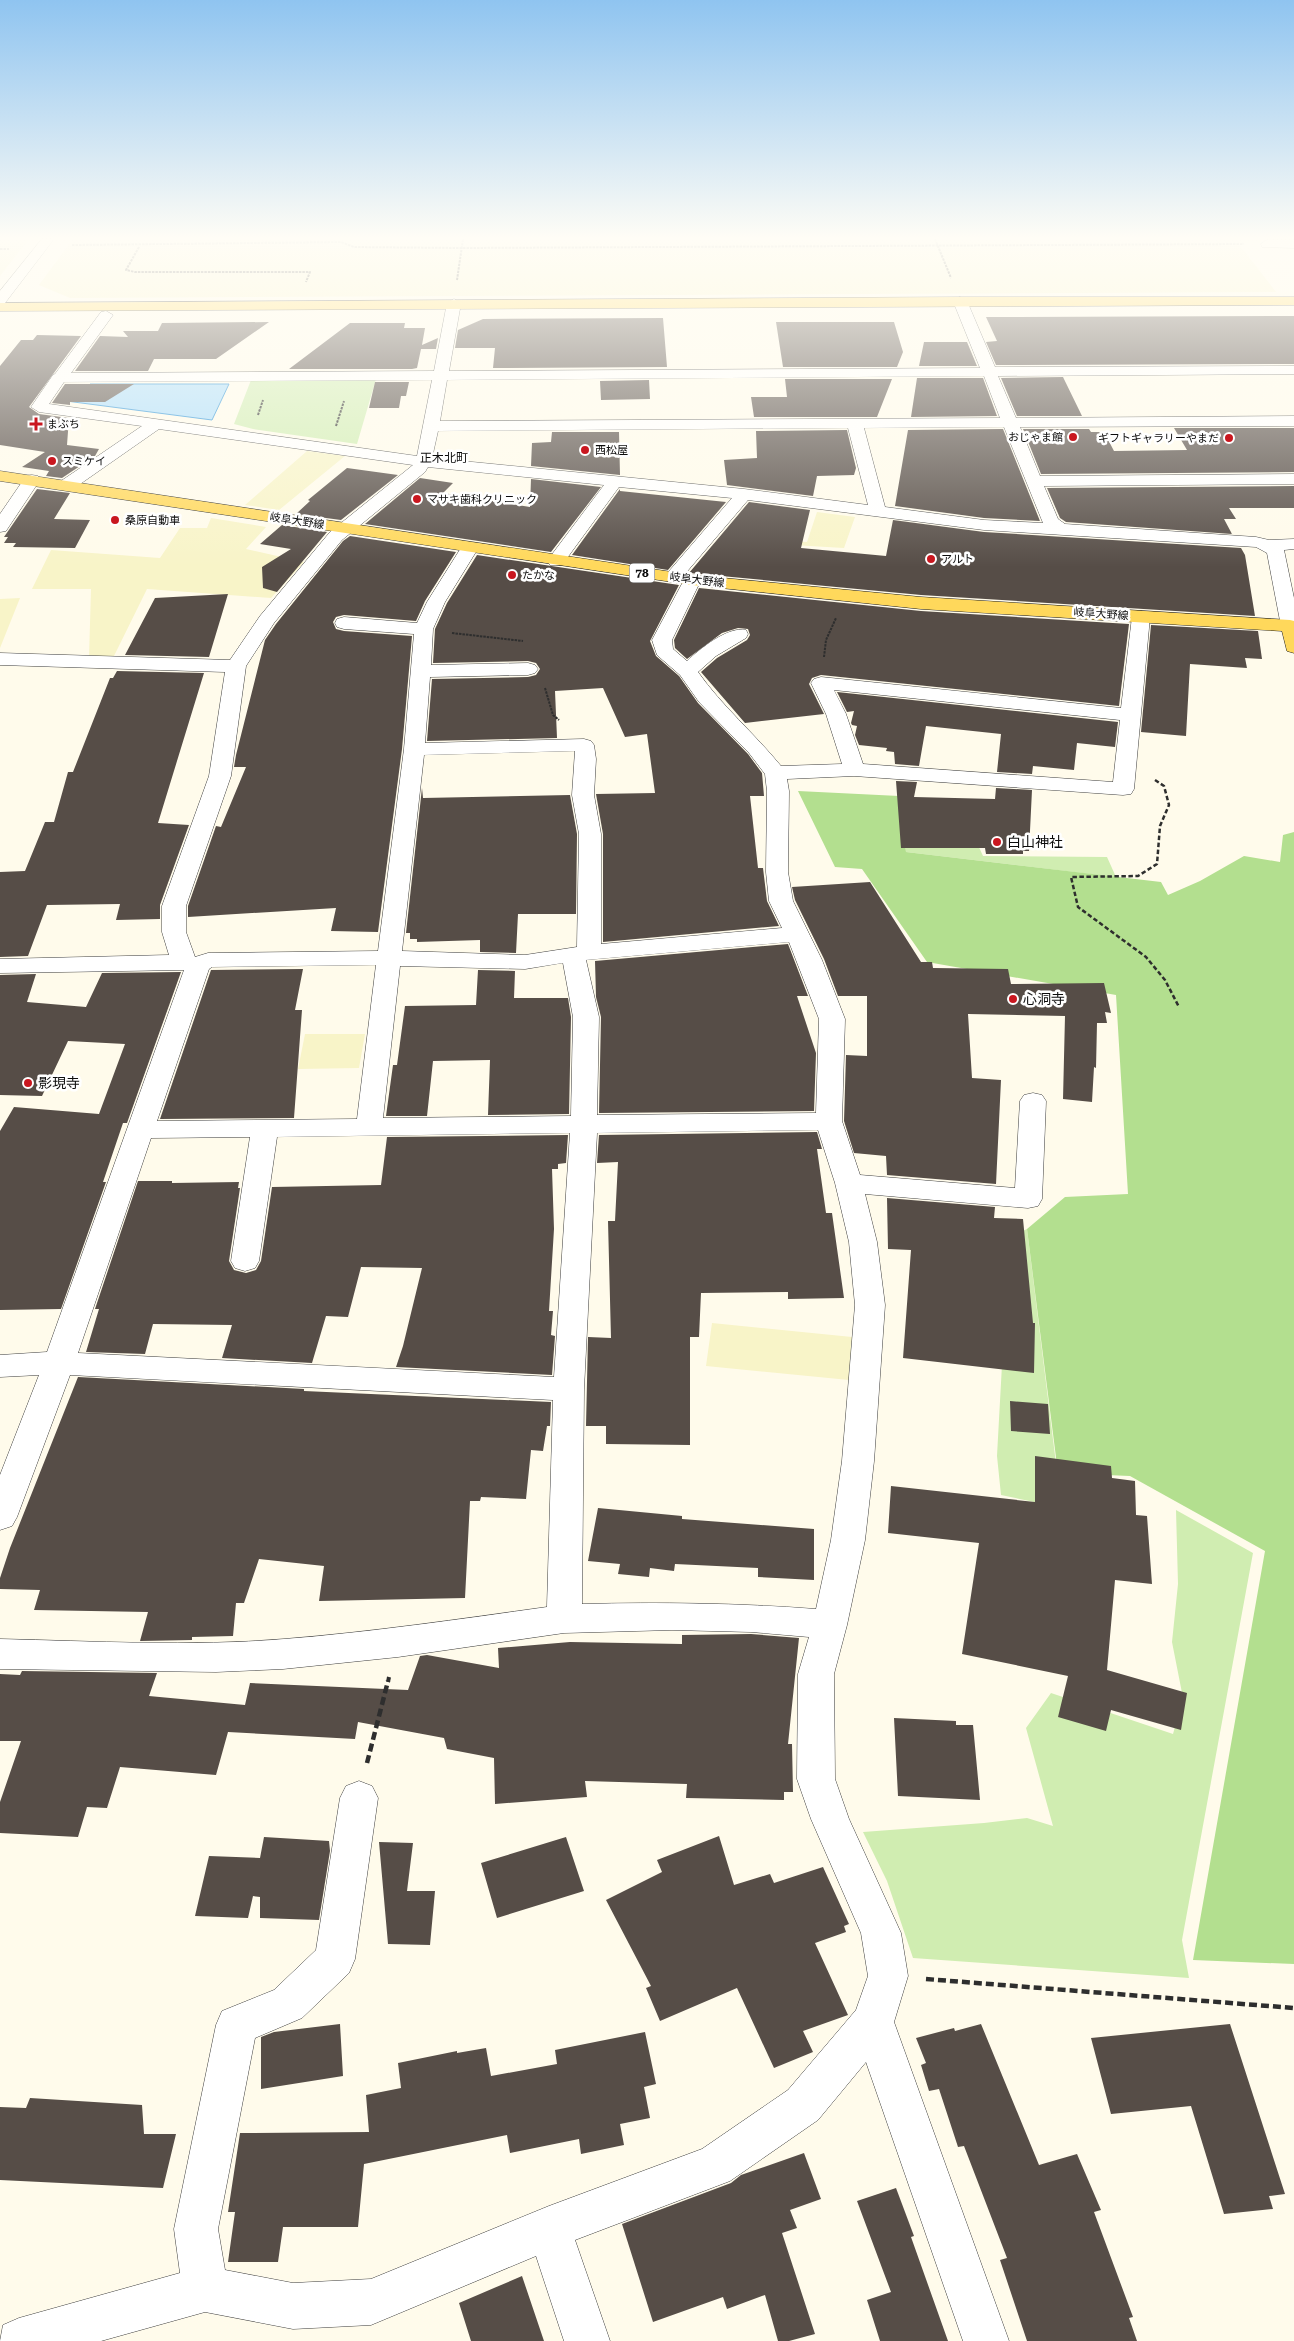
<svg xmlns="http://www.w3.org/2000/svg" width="1294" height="2341" viewBox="0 0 1294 2341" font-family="'Roboto Serif','Noto Sans JP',serif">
<rect width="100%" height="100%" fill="#fffbeb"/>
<path fill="#f8f4c8" d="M0,239H29L0,276Z
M73,239H1259L1262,242L1238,243L1276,292L70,298L39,285Z
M307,451L345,456L279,510L245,505Z
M817,512L855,517L844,548L776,544L778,540L807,542Z
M211,518L266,527L246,549L304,562L271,598L147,589L113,658H89L91,589H32L51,550L160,558L180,528H207Z
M20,598L0,648V599Z
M305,1034H365L359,1068L298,1069Z
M712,1323L852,1337L849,1380L706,1366Z"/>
<path fill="#d0edb1" d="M376,379L357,444L253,429L234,424L251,380Z
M902,817L967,821L983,856L1107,857L1116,877L906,852Z
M1027,1229L1061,1504L1049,1505L1001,1495L997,1456L1009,1237Z
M1176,1510L1253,1553L1182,1940L1189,1978L913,1958L887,1881L863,1832L984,1823L1027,1818L1053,1826L1026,1728L1051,1693L1173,1734L1183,1698L1172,1642L1178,1584Z"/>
<path fill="#b3df8f" d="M798,791L899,796L906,852L1161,882L1168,895L1200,881L1244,856L1280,862L1283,835L1294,832V1964L1193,1960L1265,1551L1130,1476L1058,1473L1027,1229L1065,1197L1128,1194L1116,995L927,962L862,869L835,867Z"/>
<path fill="#aaddfc" stroke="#2a93da" d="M90,384H229L212,420L66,401L87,389Z"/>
<path fill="#564d47" d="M1294,316V364L996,365L986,342L997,341L986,317Z
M663,318L667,367L493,368L495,348H455L458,330L483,319Z
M269,322L216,359H154L148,371H75L100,336L128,337L123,331H158L162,323Z
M776,322H894L903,352L897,367H783Z
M350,323H405L404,328H425L422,345L438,338L436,349H421L417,368L412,369H289Z
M37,335L81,336L29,407L39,414L69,418L67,445L99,449L95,456L62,478L46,476L49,471L22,467L45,452L0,445V366L21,340H33Z
M924,342H967L977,366H919Z
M1063,377L1082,416H1017L1001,378Z
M917,378H983L997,416L911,417Z
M785,379H892L877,417H754L751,397H787Z
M649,380L650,399L601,400L600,381Z
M375,382H409L406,396H401L399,408H369Z
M65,384H134L105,402H70V405L52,403Z
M1174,428H1294V472L1041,474L1023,429H1089L1091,432H1104L1114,451L1187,450Z
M1003,429L1040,521L984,518L895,506L908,430Z
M847,430L856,468L854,475L817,476L813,496L727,485L724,460L757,458L756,431Z
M552,432H619L620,475L531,466L532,443L551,442Z
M347,468L398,475L341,520L296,514L310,501L308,500Z
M420,478L453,483L443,493L530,507L531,479L601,487L551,552L365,524Z
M1294,486V508H1229L1236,519H1224L1232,534L1066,522L1060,518L1047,488Z
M37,489L70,493L54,519L90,520L75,548L13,547L16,543H4L8,537H4Z
M620,489V491L726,502L668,570L572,555Z
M749,502L810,510L801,548L886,556L893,520L984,532L1241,548L1245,555L1255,616L921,595L689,573Z
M282,525L327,532L277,592L263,588L262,567L291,549L260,544Z
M350,536L456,552L425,601L416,621L344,615L336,617L333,622L336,629L344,631L412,636L402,749L378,932L331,931L336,908L188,917V906L216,826L221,827L246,767H234L236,755L265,640L276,624L343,541Z
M477,555L679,585L650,641L656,656L679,676L698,703L748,754L762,773L764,796H750L758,868H763L767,901L779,926L603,942V834L596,794L655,793L647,734L625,737L603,688L555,691L557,738L427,741L432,679L528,677L536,675L540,669L536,663L528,661L433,663L435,629L447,603Z
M699,588L921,611L1129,624L1119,706L821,675L812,678L809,684L824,714L745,723L701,672L717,658L747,640L750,635L748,629L738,628L722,633L687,659L675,648L674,640Z
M228,594L209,657L125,655L155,598Z
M1151,625L1258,631L1262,659L1245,658L1247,668L1190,664L1186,736L1141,732Z
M117,671L204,673L158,823L189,825L160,905V919L116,920L120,904L47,905L28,956L0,957V872L25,871L45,822H54L68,772H73L110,678H113Z
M837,692L1118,722L1115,747L1077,743L1074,770L1033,766L1032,774L997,772L1001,734L926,726L919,766L895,764L894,752L886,751L887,748L859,745L855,735L857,726L852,725L851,723L854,711L847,712Z
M896,781L917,782L914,797L995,799L996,788L1032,790L1029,851H1023V854H986L985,848H901Z
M422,788L423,798L570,795L577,834L576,914H518L516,953L480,952V940L417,942V939H410V933H406Z
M870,882L921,962H932L933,968L1008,969L1011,984L1104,983L1111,1013L1105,1012L1107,1023H1097L1096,1068L1094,1067L1092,1102L1063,1099L1065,1016L968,1014L972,1078L1001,1080L996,1184L887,1175L886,1156L854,1153L844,1121L846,1055L867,1056V996H838L824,959L795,900L792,887Z
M788,944L808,996H797L816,1053L814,1111L599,1113L601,1017L596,997L595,961Z
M303,969L295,1010H302L294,1118L160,1119L211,970Z
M478,970L515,971L514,998H568L571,1017L569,1114L488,1115L490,1060L433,1061L427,1116H386L393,1065H397L405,1006L476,1005Z
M181,972L127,1123H123L103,1182H106L61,1309L0,1310V1131L14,1107L99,1114L125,1044L68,1041L42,1096L0,1095V975L36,974L27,1002L86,1007L102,973Z
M817,1132L822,1149H817L826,1213H832L844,1298L788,1299V1292L701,1293L699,1337H690V1445L606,1444V1426H586L588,1337L611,1338L608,1221H615L618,1162L597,1163L599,1135Z
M568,1135L566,1163L558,1164V1169H552L554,1229L549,1311H553L551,1335L555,1336L552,1375L396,1367L403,1346L422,1268L361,1267L348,1317L326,1316L312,1363L222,1358L232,1325L153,1324L145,1354L86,1352L99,1309H95L138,1181H172V1183L239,1182L238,1188H240L229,1261L234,1270L246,1273L256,1270L261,1261L272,1187L381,1185L387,1137Z
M887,1198L995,1207L994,1218L1023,1219L1033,1323H1035L1034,1373L903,1358L911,1250L888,1249Z
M78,1377L304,1389V1391L551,1402L550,1426H547L543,1451L531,1450L526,1499L481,1497L480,1501H470L465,1598L319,1601L324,1566L259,1559L244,1603H236L233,1636L192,1637V1640L140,1641L148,1612L34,1610L40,1590L0,1589V1578L10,1548Z
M1010,1401L1048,1404L1050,1434L1011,1431Z
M1035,1456L1111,1466L1112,1478L1135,1481L1136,1515L1147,1516L1152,1584L1115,1580L1107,1670L1187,1693L1181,1730L1111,1710L1106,1731L1058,1717L1068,1676L962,1654L979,1543L888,1533L891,1486L1035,1502Z
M598,1508L682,1516V1519L814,1529V1580L758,1577V1568L675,1564L674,1571L650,1568L649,1577L618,1574L620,1564L588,1561Z
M751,1634L799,1638L788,1744H792L793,1792H784V1800L686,1798L687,1784L585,1781L587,1797L495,1804L494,1758L447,1749L444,1738L358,1722L355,1739L228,1732L216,1775L120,1767L107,1808L87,1807L78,1837L0,1833V1802L21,1741H0V1674L20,1675L22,1671L157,1673L149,1696L245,1705L250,1683L408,1690L420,1656L427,1655L499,1668L498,1648L570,1642L682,1644V1635Z
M894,1718L956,1721V1725H973L980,1800L898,1796Z
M719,1836L734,1885L770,1874L774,1883L823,1867L849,1924L844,1926L846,1932L815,1943L848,2015L803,2031L813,2052L774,2068L737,1988L660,2021L646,1988L651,1986L606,1900L662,1872L657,1860Z
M264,1837L329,1841L330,1851L319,1920L260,1918V1897L253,1896L248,1918L195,1916L209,1856L260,1858Z
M566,1837L584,1891L497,1918L481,1863Z
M379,1842L413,1843L407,1891H435L430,1945L388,1944Z
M340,2024L343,2076L261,2089V2037L274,2032Z
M981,2024L1039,2165L1077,2154L1101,2210L1094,2212L1133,2317L1129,2318L1137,2341H1027L1000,2260L1007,2258L964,2146L958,2147L939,2089L929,2091L921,2065L926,2063L916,2038L954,2028L955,2031Z
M1230,2024L1285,2194L1269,2196L1273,2209L1224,2214L1191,2106L1111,2114L1091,2038Z
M645,2032L656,2084L644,2087L650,2118L620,2124L624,2145L581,2154L579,2139L510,2153L507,2135L364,2164L358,2227H283L278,2262H228L235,2212H228L240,2133L369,2132L366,2095L401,2088L398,2063L457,2051V2053L486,2048L491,2076L557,2064L555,2050Z
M30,2098L142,2105L144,2134H176L163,2188L0,2180V2107L26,2108Z
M804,2153L821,2199L790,2210L797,2228L782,2233L815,2334L789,2341H778L765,2295L727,2309L723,2297L653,2322L622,2224L731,2183L741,2175Z
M896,2188L914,2236L911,2237L948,2341H880L867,2300L891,2292L857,2201Z
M522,2276L544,2341H471L459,2303Z"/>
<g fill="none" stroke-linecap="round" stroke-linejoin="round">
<g stroke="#3f3f3f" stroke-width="1">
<path id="minor" d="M42,239H54L5,303L0,304V291Z
M1267,240H1294V248L1262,247L1261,244Z
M960,297L967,301L995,367L1294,366V374L998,376L1016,418L1294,416V426L1020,427L1040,476L1294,474V484L1044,486L1058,519L1065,524L1256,537L1269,540L1294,539V549L1284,550L1294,598V633L1283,630L1281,626L1267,553L1256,547L984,530L748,500L679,581H667L664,577L732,498L619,487L562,565H550L547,561L604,485L428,467L425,472L342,540L274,623L246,666L231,776L186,906V932L195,957L208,953L378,951L404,749L414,634L344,629L337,627L335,623L337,619L344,617L417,623L427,602L464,543H476L479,547L445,602L433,629L431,665L528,663L535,665L538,669L535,673L528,675L430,677L425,743L584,739L591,741L594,745L596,759L594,795L601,834V944L782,928L769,901L766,872L767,791L765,774L749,753L699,702L680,675L657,655L652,640L686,576H698L701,580L672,640L673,649L687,661C700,649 728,626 746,630L748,634L746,638L716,656L698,672C722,706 754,733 781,766L842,764L826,714L811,683L814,679L821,677L1121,708L1132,617L1134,613L1141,611L1148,613L1150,617L1134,789L1131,794L1123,795L854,776L787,779L789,791L788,872L793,901L822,960L845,1019L842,1121L860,1175L1015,1188L1020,1101L1024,1095L1033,1093L1042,1095L1046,1101L1042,1199L1038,1206L1028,1208L865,1194L877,1242L885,1305L874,1461L865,1540L847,1625L834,1674L835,1779L849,1819L901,1933L908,1976L894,2022L1009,2341H963L866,2062L818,2120L730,2181L575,2240L610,2341H564L536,2256L371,2325L293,2329L205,2312L101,2341H0L3,2325L19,2318L180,2273L174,2229L216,2025L222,2011L274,1990L316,1950L340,1798L346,1786L359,1781L372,1786L378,1798L355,1959L349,1973L302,2018L255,2038L218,2229L225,2270L293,2283L371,2279L549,2206L702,2149L788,2090L856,2010L868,1976L861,1933L811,1819L797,1779L798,1674L809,1637L751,1632L672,1630L564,1633L398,1657L283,1669L216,1672L0,1669V1639C94,1641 190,1647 284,1639C372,1632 460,1619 547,1607L553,1400L70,1375L17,1517L12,1526L0,1530V1475L39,1375L0,1377V1355L47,1352L184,970L0,973V959L169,955L162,932V906L209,776L225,672L0,665V653L230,660L260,616L330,532L413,465L159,429L73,489H61L59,485L61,481L142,426L39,412L31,407L53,375L55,374L101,312L106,311L113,315L71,373L434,371L447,303L454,299L461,303L449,371L980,368L953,301ZM984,376L1000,418L440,421L447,380ZM432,380L417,456L49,404L64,382ZM1004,427L1043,523L984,520L885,507L864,428ZM848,428L868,505L744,489L432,458L438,431ZM834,690L1120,720L1113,782L863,764L846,714ZM575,751L572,795L579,834L577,947L525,955L402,951L424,755ZM789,942L819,1019L816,1113L597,1115L599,1017L586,960ZM563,963L573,1017L571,1116L383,1118L400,966L525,969ZM376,965L357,1119L157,1121L209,969L212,967ZM818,1130L835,1183L849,1242L855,1305L842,1461L831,1540L816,1609C738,1603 660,1602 582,1604L584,1389L597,1133ZM570,1133L554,1377L78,1353L151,1138L250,1137L231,1261L235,1268L245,1271L255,1268L259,1261L277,1137Z
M32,475L38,476L40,480L6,531L0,532V514L26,476Z"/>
</g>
<g stroke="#1d1d1d" stroke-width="1">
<path id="major" d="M960,297H1294V305L0,311V303Z
M0,471L692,575L921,597L1290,620L1294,621V653L1287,651L1282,631L921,609L692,585L0,481Z"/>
</g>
<path stroke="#2e2e2e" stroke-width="2" stroke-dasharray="2.5 1" stroke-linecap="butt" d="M935,239L951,278
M72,245L341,242L354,247L462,248L1244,244
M139,247L126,270L135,272H310L306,282
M0,249H9
M457,280L463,239
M258,415L263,400
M336,426L344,401
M452,633L523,641
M824,657L826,640L836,618
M545,688L553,715L559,720"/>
<path stroke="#2e2e2e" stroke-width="2.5" stroke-dasharray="4.5 2.5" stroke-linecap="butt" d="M1155,780L1164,786L1169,805L1160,826L1157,864L1138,876L1071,877L1078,907L1146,957L1165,980L1179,1007"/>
<path stroke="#2e2e2e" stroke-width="4" stroke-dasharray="5.5 3" stroke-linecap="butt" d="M388,1682L389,1677"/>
<path stroke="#2e2e2e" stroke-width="4.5" stroke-dasharray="8 4" stroke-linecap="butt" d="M367,1763L388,1681
M926,1979L1294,2008"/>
<use href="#minor" fill="#fff" fill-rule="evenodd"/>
<use href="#major" fill="#ffd85b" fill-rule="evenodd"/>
</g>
<linearGradient id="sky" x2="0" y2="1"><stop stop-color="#8fc4f0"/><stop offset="0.42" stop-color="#fffdf6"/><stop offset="1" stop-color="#fffdf6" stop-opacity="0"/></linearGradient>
<rect width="1294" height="567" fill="url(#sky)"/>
<g fill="#c9171f" stroke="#fff" stroke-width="2">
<path d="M33.5 416.5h5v5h5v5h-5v5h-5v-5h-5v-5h5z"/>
<circle cx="1073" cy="437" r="5"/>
<circle cx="1229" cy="438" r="5"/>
<circle cx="585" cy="450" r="5"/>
<circle cx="52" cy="461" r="5"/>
<circle cx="417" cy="499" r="5"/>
<circle cx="115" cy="520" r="5"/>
<circle cx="931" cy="559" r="5"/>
<circle cx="512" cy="575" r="5"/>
<circle cx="997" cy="842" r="5"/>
<circle cx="1013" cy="999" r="5"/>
<circle cx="28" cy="1083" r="5"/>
</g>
<g text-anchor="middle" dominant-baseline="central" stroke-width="5" stroke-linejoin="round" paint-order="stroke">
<g font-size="11" fill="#0c0c0c" stroke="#fff" text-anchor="start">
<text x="47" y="424">まぶち</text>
<text x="1063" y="437" text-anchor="end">おじゃま館</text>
<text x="1219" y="438" text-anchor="end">ギフトギャラリーやまだ</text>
<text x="595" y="450">西松屋</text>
<text x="62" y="461">スミケイ</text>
<text x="427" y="499">マサキ歯科クリニック</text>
<text x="125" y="520">桑原自動車</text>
<text x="941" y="559">アルト</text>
<text x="522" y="575">たかな</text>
</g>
<g font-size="11" fill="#0c0c0c" stroke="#fff">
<text transform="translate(297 521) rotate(9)">岐阜大野線</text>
<text transform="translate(697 580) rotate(7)">岐阜大野線</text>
<text transform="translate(1101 614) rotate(4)">岐阜大野線</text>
</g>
<g font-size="12" fill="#0c0c0c" stroke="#fff">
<text x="444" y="458">正木北町</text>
</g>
<rect fill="#fff" stroke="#555" stroke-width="1" x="629.5" y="563.5" width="25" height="19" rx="4"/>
<g font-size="12" font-weight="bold" fill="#0c0c0c">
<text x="642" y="573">78</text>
</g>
<g font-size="14" fill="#0c0c0c" stroke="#fff" text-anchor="start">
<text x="1007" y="842">白山神社</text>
<text x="1023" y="999">心洞寺</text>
<text x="38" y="1083">影現寺</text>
</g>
</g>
</svg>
